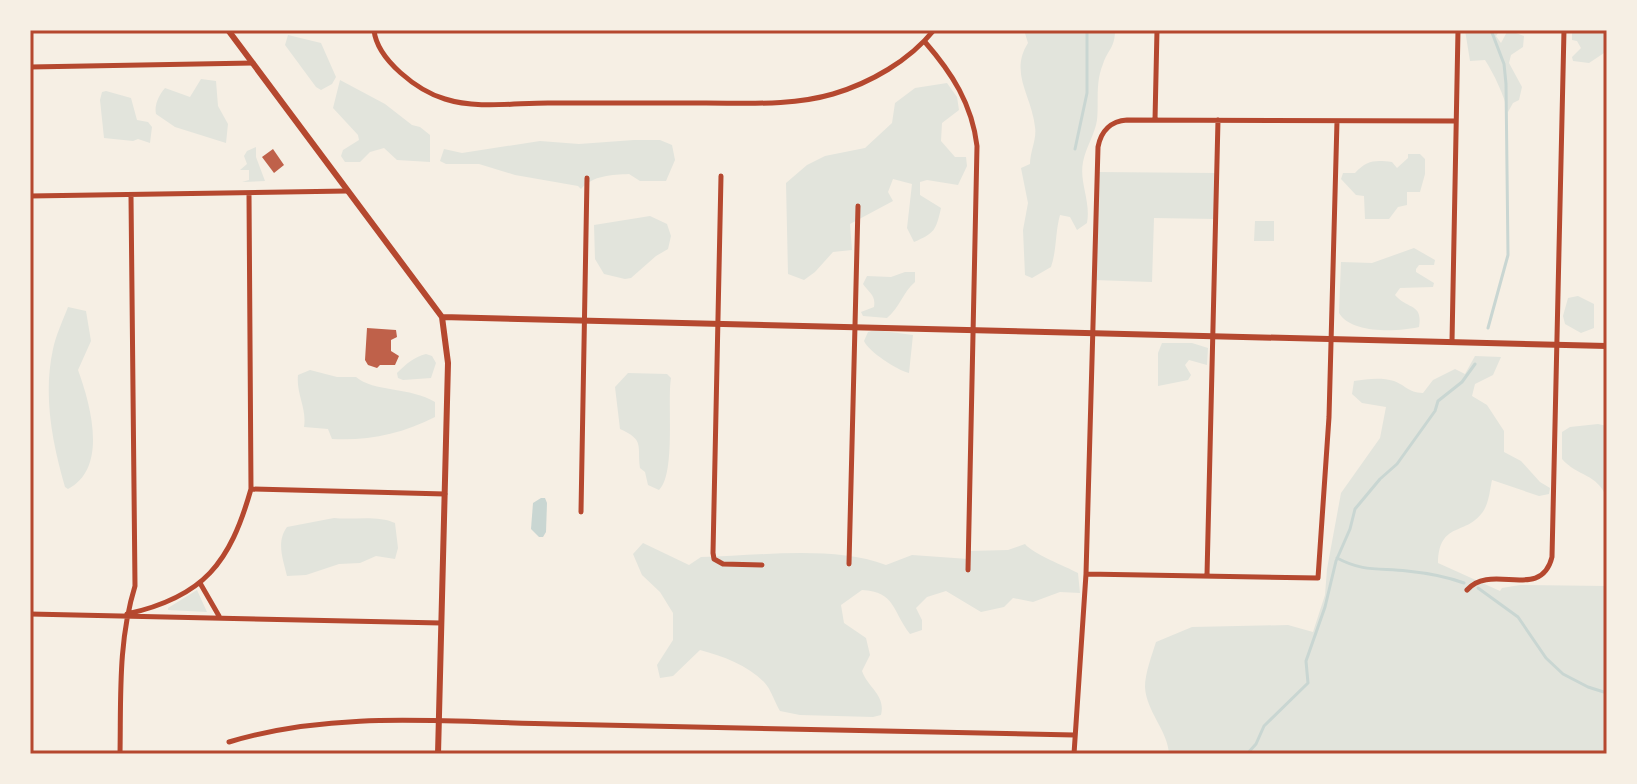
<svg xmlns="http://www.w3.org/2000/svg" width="1637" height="784" viewBox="0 0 1637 784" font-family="'Golos Text',sans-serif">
<rect width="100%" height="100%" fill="#f6efe4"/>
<path fill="#e2e4dc" d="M1024,30H1115C1115,48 1108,49 1103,64C1095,83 1099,102 1097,120C1095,134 1086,147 1083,162C1079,183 1091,201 1087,223L1077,230L1070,217L1060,215C1055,233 1057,249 1051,267L1032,278L1025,275L1023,230L1028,203L1021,168L1030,164C1030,151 1037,139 1035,127C1032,96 1009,73 1028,43Z
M1465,30H1500L1496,36L1501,43L1508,30L1524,36L1523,47L1511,55L1509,63L1522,87L1519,100L1513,103L1508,112C1504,95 1494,74 1485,60L1470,61Z
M1572,30H1607V51L1589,63L1573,61L1572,57L1581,48L1577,41L1572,40Z
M288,35L321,43L336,77L332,84L321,90L316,87L285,45Z
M201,79L216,81L218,106L228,124L226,143L175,127L156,114C154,105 159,95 165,88L190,97Z
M340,80L385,104L412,125L420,127L430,135V162L397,160L384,148L370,152L360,162H345L341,156L343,150L359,140L358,135L333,108Z
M947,83L957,97L959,110L942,123L941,141L955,157H966L967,166L958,185L927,180L920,182V195L941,208C936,230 935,233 914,242L907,228L912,184L893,179L888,192L893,201L850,224L852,250L833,252L815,272L804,280L788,274L786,183L807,165L825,156L865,148L892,123L895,103L915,88Z
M106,91L131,98L137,120L148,122L152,127L150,143L138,139L133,141L104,138L100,100L102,92Z
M634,140H660L672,145L675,160L666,181H640L629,174C612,175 593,175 581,189L578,186L515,175L479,164H446L440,161L444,149L462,153L540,141L579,144Z
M256,147V157L265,181L242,182L249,180V170H240L247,164L244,156L247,151Z
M1408,154H1420L1425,159V174L1420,192H1407V205L1398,207L1389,219H1365L1364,196L1356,195L1341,179L1343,173H1355C1367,160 1375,160 1392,162L1397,168L1408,158Z
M1097,172L1216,173V219L1154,218L1152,282L1094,280Z
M650,216L667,224L671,236L668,249L656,256L631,278L625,279L604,274L595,259L594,225Z
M1255,221H1274V241H1254Z
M1414,248L1435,260L1434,265H1419L1416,269V272L1434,283L1433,287L1400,288L1395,295C1408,310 1423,303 1419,327C1398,332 1351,334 1339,313L1341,262L1372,263Z
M905,272H915V282C903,292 900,307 887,318L863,316L861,312L874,307C876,295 869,293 863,284L867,276L891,277Z
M1578,296L1594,304V328L1581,333L1565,324L1563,316L1568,298Z
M68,307L86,311L91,341L78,370C90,403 109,468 68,489L65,487C52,442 43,395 53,349C56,335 63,320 68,307Z
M875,330L913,335L909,373C897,370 869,352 864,341L868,332Z
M1162,343H1192L1208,348L1207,365L1189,360L1185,365L1191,375L1188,380L1158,386V353Z
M426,354L432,356L436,363L431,378L403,380L398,378L397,373C406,364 414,357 426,354Z
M1475,356L1501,357L1493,375L1475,384L1472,396L1487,405L1504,431V452L1521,461L1540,482L1550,488L1549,494L1539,496L1492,480C1490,489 1489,502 1484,510C1467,537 1439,520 1438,563L1500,591L1502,588L1520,585L1607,586V754H1169C1168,731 1146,711 1145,687C1145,673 1152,655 1156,642L1192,627L1288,625L1313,632L1325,595L1327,569L1341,493L1380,438L1386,407L1362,403L1352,394L1354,381C1367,379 1381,377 1394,381C1407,386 1407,392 1423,393L1433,380L1455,369L1465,374Z
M310,370L337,377H356C373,392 411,387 435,402V417C402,434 368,441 332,439L328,429L304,427C307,408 296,394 298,375Z
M628,373L667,374L671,378C667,402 676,474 659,490L648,485L645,472L640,468C637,446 645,440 620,429L615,387Z
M1598,424L1607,426V498C1597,473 1578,477 1562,459V432L1570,427Z
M334,518C354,520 378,515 395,523L398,548L395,559L376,556L360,563L339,564L306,575L287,576C283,559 276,542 287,527Z
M643,543L689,565L701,557C759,556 832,545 886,565L912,555L968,559L969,551L1008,550L1025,544C1033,554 1065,566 1078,573L1080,593L1060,592L1033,602L1013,598L1004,607L981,612L946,591L927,597L916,608L922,620V630L910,634C892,611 896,592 862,590L841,605L844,623L866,638L870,655L862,671C868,688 886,695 881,715L873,717L800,715L780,711C775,703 771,689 764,682C747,665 723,656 700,650L673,676L660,678L657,665L673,640V613L660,592L642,575L633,554Z
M197,590L207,612L168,610V608Z"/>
<path fill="#c9d6d2" d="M541,498H545L547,503L546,532L543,537H539L531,529L533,503Z"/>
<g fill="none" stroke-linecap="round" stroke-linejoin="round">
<path stroke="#c9d6d2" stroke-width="3" d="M1075,149L1087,93V30
M1488,328L1508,255L1506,84L1504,64L1491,30
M1337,558C1363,572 1379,568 1407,571C1427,573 1445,576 1464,583
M1478,588L1518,617L1546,658L1563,674L1588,687L1607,693
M1247,754L1256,744L1264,726L1308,683L1306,661L1325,607L1336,561L1350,529L1355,509L1380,479L1397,464L1435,411L1438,401L1462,382L1475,364"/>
</g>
<path fill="#bf614a" d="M273,149L284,165L274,173L262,157Z
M367,328L396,330L397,337L391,340V351L399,356L395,365H380L377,368L368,365L365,360Z"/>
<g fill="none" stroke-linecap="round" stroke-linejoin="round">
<path stroke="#b5482f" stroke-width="5" d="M374,30C377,60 418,91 445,99C476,109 515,103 548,103C600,103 653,103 706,103C748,103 792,106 833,94C870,83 909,61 934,30
M925,42C952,73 972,104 977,146L968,570
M30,67L253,63
M1155,120L1157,30
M721,176L713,553L714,559L723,564L762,565
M30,196L347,191
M1452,342L1458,30
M251,489L445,494
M581,512L587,178
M849,564L858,206
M1086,574L1318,578L1329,417L1337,121
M1207,575L1218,120
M200,583L219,616
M1467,590C1491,562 1541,602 1552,557L1564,30
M30,614L441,623
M127,614C204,597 230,563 251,489L249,194
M229,742C333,710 446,722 554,724C727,728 900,732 1074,735
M120,754C121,697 118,641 135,586L131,196
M1074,754L1086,574L1098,147C1101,131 1111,121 1127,120L1456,121"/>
<path stroke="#b5482f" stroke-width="6" d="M228,30L442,317L448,363L438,754
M442,317L1607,346"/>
</g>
<rect width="1637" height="784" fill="none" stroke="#f6efe4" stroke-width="64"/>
<rect x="32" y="32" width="1573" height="720" fill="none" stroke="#b5482f" stroke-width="3"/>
</svg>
